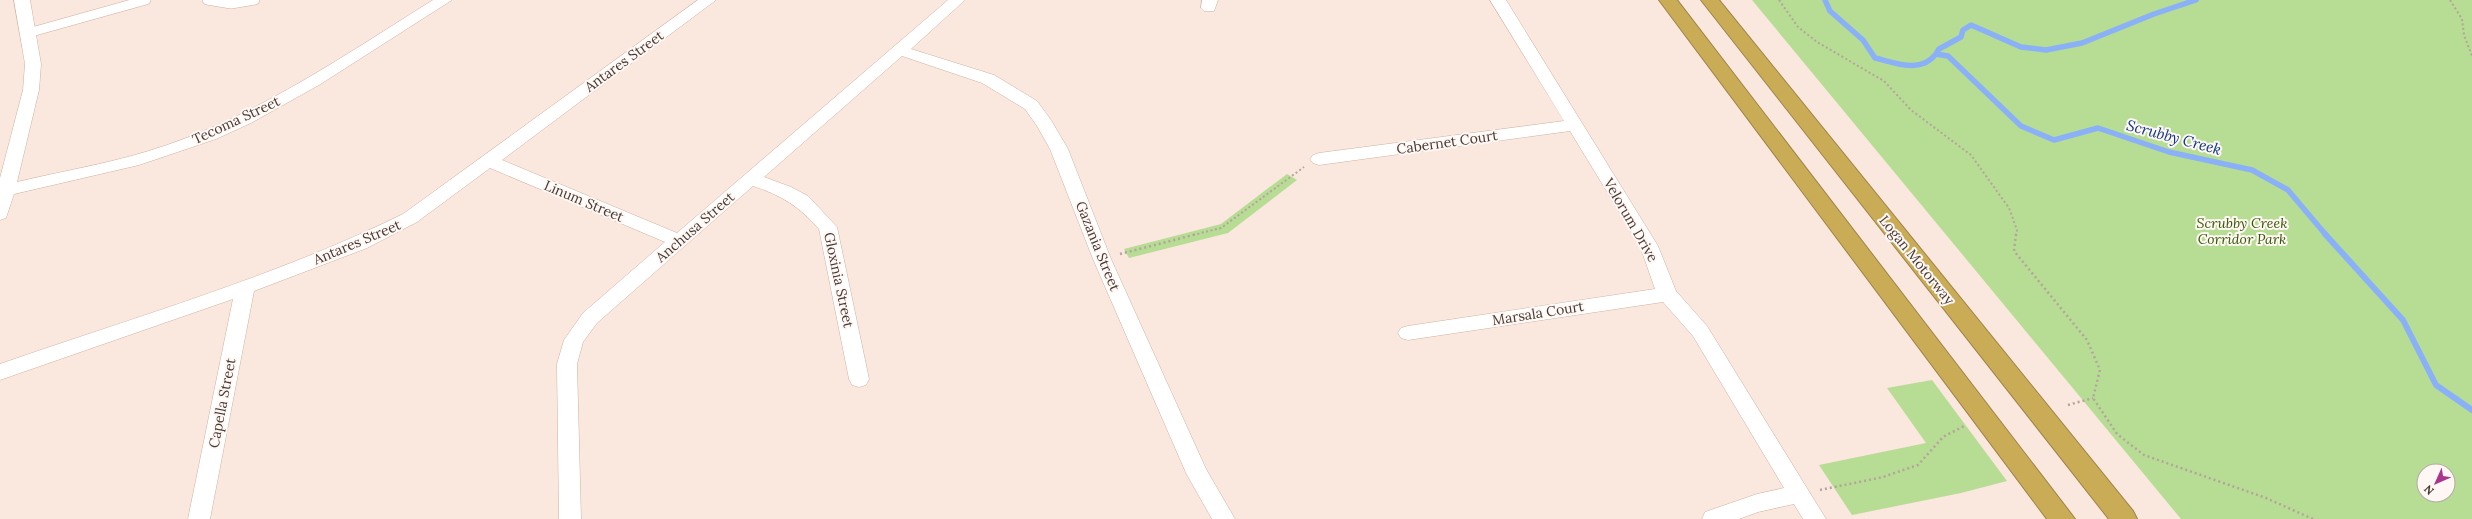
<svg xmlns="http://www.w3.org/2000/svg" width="2472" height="519" viewBox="0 0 2472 519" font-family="Lora,serif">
<rect width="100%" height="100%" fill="#fae7dd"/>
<path fill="#b7dd94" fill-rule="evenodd" d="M1752,0H2472V519H2181ZM2424,471H2448V495H2424Z
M1287,174L1297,180L1228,233L1129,258L1124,249L1221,224Z
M1932,380L2007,481L1961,493L1852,515L1819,465L1926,443L1887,388Z"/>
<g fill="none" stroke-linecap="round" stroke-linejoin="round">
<path stroke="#8ab1f8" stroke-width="5.5" d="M1825,0L1830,11L1863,40L1875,58C1897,63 1920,74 1936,54L1948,56L2021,126L2054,140L2098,128L2169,152L2252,170L2288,190L2326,235
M1936,54L1939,49L1961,37L1963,30L1971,25L2021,47L2046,50L2082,43L2154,14L2196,0"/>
<path stroke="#8ab1f8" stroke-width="6" d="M2325,234L2403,320L2436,385L2472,410"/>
<g stroke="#d0b1a1" stroke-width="10">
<path id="lane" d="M207,0L231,4L255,0
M28,33L146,0"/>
</g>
<g stroke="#d0b1a1" stroke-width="1">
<path id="street" d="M14,0H30L41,64L39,90L17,182C67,170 119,162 167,145C263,112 348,53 433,0H452L319,85L251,123L216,139L139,165L14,194L6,218L0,220V178L23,90L25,64Z
M698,0H716L502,160L677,233L948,0H965L911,49L994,75L1037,101L1051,120L1068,149L1111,259L1206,469L1235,519H1212L1186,473L1093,259L1050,149L1037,126L1025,109L982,83L902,56L764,177L791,187L808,196L837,227L869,379L866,385L859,387L852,385L849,379L819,229C800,207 781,195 753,186L597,323L583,342L577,364L581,519H559L557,364L564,340L583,313L665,242L490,168L417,222L367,248L254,291L210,519H188L233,299L0,380V364C135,317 275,277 403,214Z
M1202,0H1218L1214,11H1204L1201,8Z
M1490,0H1506L1658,246L1676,291L1707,326L1826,519H1803L1794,504L1758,512L1739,519H1702L1705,512L1757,494L1784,488L1693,336L1663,302L1408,340L1401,338L1398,333L1401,328L1408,326L1655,289L1640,246L1570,131L1319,165L1313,163L1310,159L1313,155L1319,153L1564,121Z"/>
</g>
<g stroke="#9c844a" stroke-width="2">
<path id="highway" d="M1659,0H1677L2075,519H2047Z
M1701,0H1719L2133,511L2137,519H2109Z"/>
</g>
<path stroke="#b4a49b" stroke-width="2" stroke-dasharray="2 2.5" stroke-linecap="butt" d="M1779,0L1798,27L1817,42L1884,81L1911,110L1971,155L2009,208L2017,230L2016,235
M2450,0L2462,19L2464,35L2472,56
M1193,235L1221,228L1304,167"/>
<path stroke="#b4a49b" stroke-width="2.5" stroke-dasharray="2 3" stroke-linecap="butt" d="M2016,234L2014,251L2087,340L2100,370L2093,398L2117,434L2144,455L2266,498L2313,519
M1120,254L1197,234
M2068,405L2093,398
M1820,490L1883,477L1918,465L1943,437L1964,426"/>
<use href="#lane" stroke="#fff" stroke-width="9"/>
<use href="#street" fill="#fff" fill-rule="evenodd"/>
<use href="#highway" fill="#cbac56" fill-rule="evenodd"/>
</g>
<g text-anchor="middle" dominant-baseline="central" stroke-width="4" stroke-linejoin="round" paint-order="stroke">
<g font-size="14" fill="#463a33" stroke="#fef7f4">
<text transform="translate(624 61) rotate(-36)">Antares Street</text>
<text transform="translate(236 120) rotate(-25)">Tecoma Street</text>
<text transform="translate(1447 142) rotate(-8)">Cabernet Court</text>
<text transform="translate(584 201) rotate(23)">Linum Street</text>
<text transform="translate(1631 220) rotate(60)">Velorum Drive</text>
<text transform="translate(695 227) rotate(-41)">Anchusa Street</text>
<text transform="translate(357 242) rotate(-23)">Antares Street</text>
<text transform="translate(1098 246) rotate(68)">Gazania Street</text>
<text transform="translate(1917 260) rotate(51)">Logan Motorway</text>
<text transform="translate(839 280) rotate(78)">Gloxinia Street</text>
<text transform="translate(1538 313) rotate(-9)">Marsala Court</text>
<text transform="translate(222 403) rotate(-79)">Capella Street</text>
</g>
<g font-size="14" font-style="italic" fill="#385904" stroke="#fef7f4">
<text x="2242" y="223">Scrubby Creek<tspan x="2242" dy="16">Corridor Park</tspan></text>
</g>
<g font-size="15" font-style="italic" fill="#0d3686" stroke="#fef7f4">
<text transform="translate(2174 137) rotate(15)">Scrubby Creek</text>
</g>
</g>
<g transform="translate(2436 483) rotate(225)"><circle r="19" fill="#fef7f4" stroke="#b4aba7"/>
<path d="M0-3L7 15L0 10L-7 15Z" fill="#ab358d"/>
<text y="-6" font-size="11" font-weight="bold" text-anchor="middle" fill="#463a33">N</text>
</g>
</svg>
